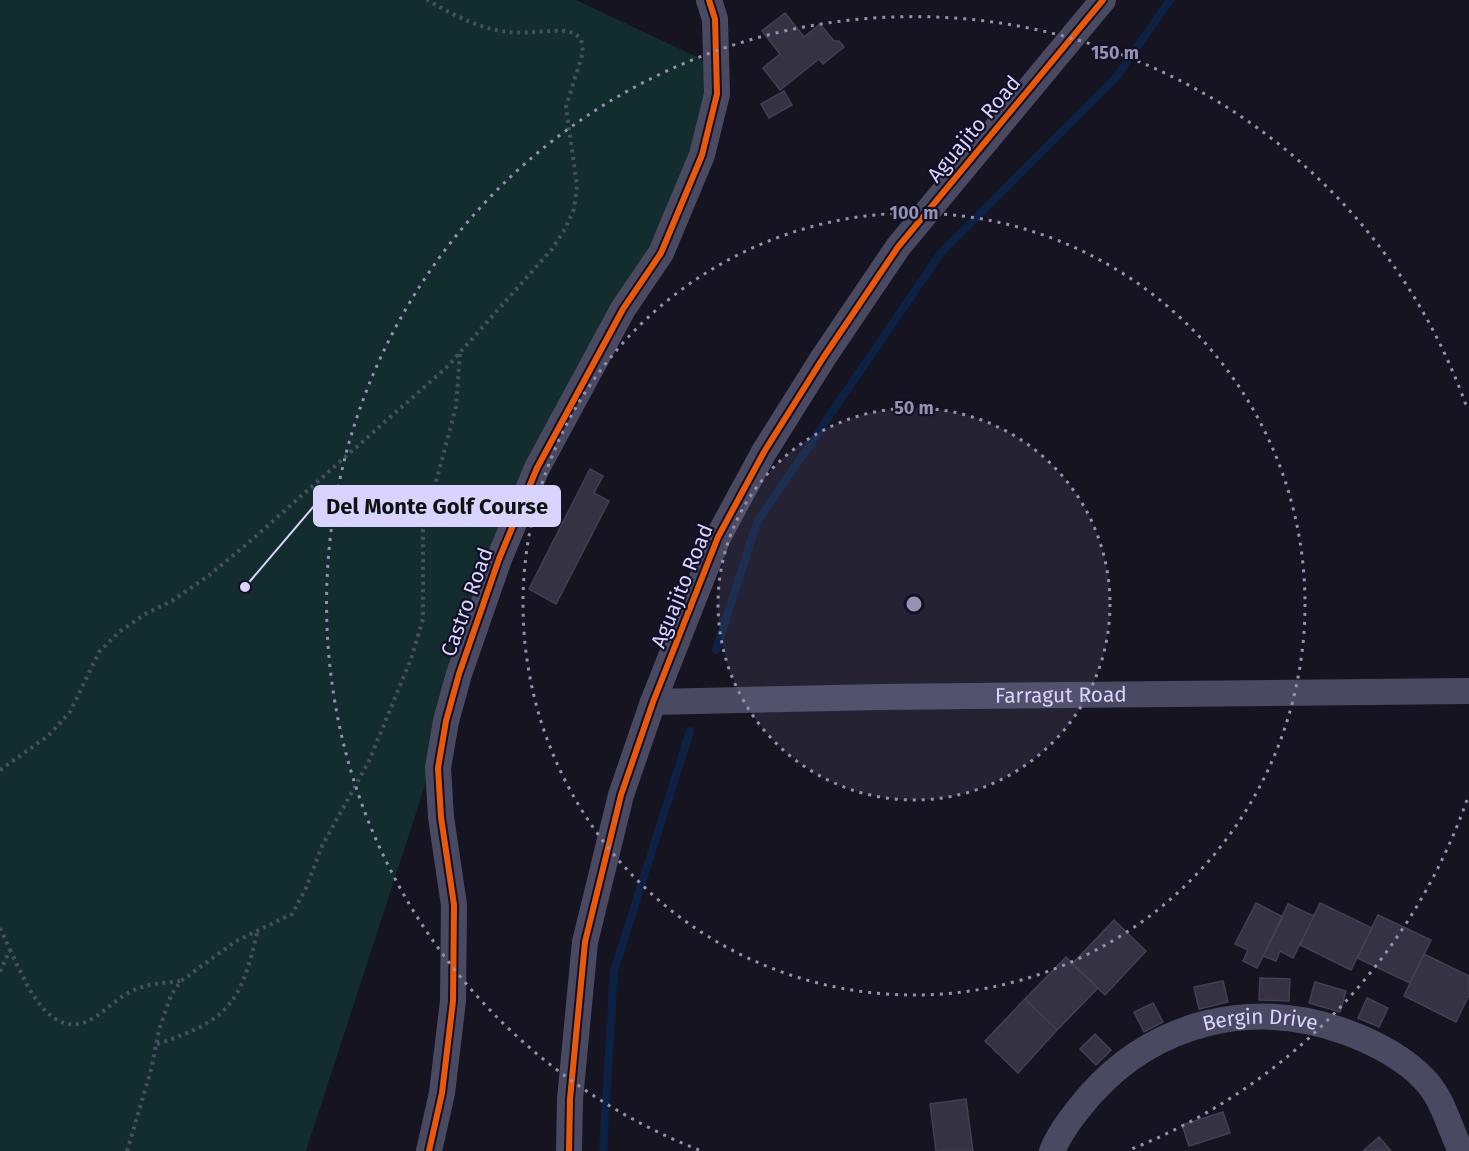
<svg xmlns="http://www.w3.org/2000/svg" width="1469" height="1151" viewBox="0 0 1469 1151" font-family="'Fira Sans',sans-serif">
<rect width="100%" height="100%" fill="#161421"/>
<path fill="#132c2d" d="M0,0H576L716,66L702,155L537,468L446,721L306,1151H0Z"/>
<g fill="none" stroke-linecap="round" stroke-linejoin="round">
<path stroke="#0d2144" stroke-width="8" d="M716,650L757,522L940,254L1117,76L1170,0
M603,1151L614,971L690,731"/>
</g>
<path fill="#343243" stroke="#433f54" stroke-width="1.5" d="M785,13L804,37L820,24L834,41H839L844,47L823,64L819,59L780,90L763,68L780,54L762,31Z
M784,91L792,105L769,118L761,104Z
M590,469L603,476L594,493L609,501L556,604L529,589Z
M1256,903L1283,917L1257,968L1243,961L1248,950L1235,944Z
M1320,903L1372,928L1351,970L1300,945Z
M1288,904L1314,916L1293,958L1280,951L1276,961L1263,956Z
M1378,915L1431,940L1410,983L1357,958Z
M1114,920L1146,951L1105,995L1072,964Z
M1424,954L1469,976V995L1456,1022L1404,996Z
M1066,957L1098,988L1057,1030L1025,999Z
M1260,978L1290,979L1289,1001L1259,1000Z
M1223,981L1228,1002L1199,1009L1194,987Z
M1315,982L1346,991L1340,1012L1309,1003Z
M1367,998L1388,1008L1379,1027L1358,1018Z
M1025,999L1057,1030L1018,1073L985,1041Z
M1153,1003L1163,1022L1144,1032L1134,1012Z
M1095,1034L1111,1050L1096,1065L1080,1049Z
M966,1099L973,1151H936L930,1104Z
M1223,1112L1230,1133L1189,1146L1182,1125Z
M1379,1137L1391,1151H1363Z"/>
<g fill="none" stroke-linecap="round" stroke-linejoin="round">
<path stroke="#44505f" stroke-width="4" stroke-dasharray="3 4.5" stroke-linecap="butt" d="M0,770L48,736L70,712L99,652L119,632L147,613L172,601L208,576L247,544L448,366L552,249L565,229L574,209L577,186L566,107L583,52L581,39L574,33L566,31C547,30 528,34 509,32C479,29 452,14 427,0
M0,928L10,950L0,972
M10,950C24,978 46,1039 88,1021C106,1012 119,995 139,988C152,983 166,983 180,981
M157,1044C230,1020 241,1003 258,929
M127,1151L151,1070L159,1030L171,995L181,981L236,941L292,914L306,888L322,846L369,761L411,659L423,619V530L456,407L460,352"/>
<g stroke="#4a4962" stroke-width="26">
<path id="s1" d="M653,702L880,697L1469,691"/>
<path d="M429,1151L442,1093L453,1001L454,905L441,817L438,768L446,721L459,674L499,559L537,468L623,309L661,253L702,155L717,94L715,19L709,0"/>
<path d="M569,1151L570,1099L585,942L621,795L653,702L718,537L764,452L823,358L898,247L1103,0"/>
<path id="s2" d="M1052,1151C1061,1130 1075,1113 1090,1095C1156,1021 1253,998 1346,1032C1373,1042 1404,1058 1424,1079C1443,1098 1449,1127 1461,1151"/>
</g>
<g stroke="#130f26" stroke-width="10">
<path id="cycleway" d="M429,1151L442,1093L453,1001L454,905L441,817L438,768L446,721L459,674L499,559L537,468L623,309L661,253L702,155L717,94L715,19L709,0
M569,1151L570,1099L585,942L621,795L653,702L718,537L764,452L823,358L898,247L1103,0"/>
</g>
<use href="#cycleway" stroke="#e8590c" stroke-width="6"/>
</g>
<circle cx="914" cy="604" r="196" fill="#9591b1" fill-opacity=".12"/>
<g fill="none" stroke="#9591b1" stroke-width="3" stroke-dasharray="3 6">
<circle cx="914" cy="604" r="196"/>
<circle cx="914" cy="604" r="391"/>
<path d="M1467 800A587 587 0 0 1 1129 1150M699 1150A587 587 0 1 1 1467 408"/>
</g>
<g text-anchor="middle" dominant-baseline="central" stroke-width="4.5" stroke-linejoin="round" paint-order="stroke">
<g font-size="21" fill="#d9d4ff" stroke="#130f26">
<text transform="translate(974 129) rotate(-50)">Aguajito Road</text>
<text transform="translate(682 586) rotate(-68)">Aguajito Road</text>
<text transform="translate(467 602) rotate(-70)">Castro Road</text>
<text stroke="none"><textPath href="#s1" startOffset="408">Farragut Road</textPath></text>
<text stroke="none"><textPath href="#s2" startOffset="261">Bergin Drive</textPath></text>
</g>
</g>
<circle cx="914" cy="604" r="9" fill="#9591b1" stroke="#130f26" stroke-width="3"/>
<g font-size="18" text-anchor="middle" font-weight="bold" fill="#9591b1" stroke="#130f26" stroke-width="4.5" stroke-linejoin="round" paint-order="stroke">
<text x="1115" y="59">150 m</text>
<text x="914" y="219">100 m</text>
<text x="914" y="414">50 m</text>
</g>
<path fill="none" stroke="#d9d4ff" stroke-width="2" d="M245 587L314 506"/>
<circle fill="#d9d4ff" stroke="#130f26" stroke-width="2" cx="245" cy="587" r="6"/>
<rect fill="#d9d4ff" stroke="#d9d4ff" stroke-width="2" x="314" y="486" width="246" height="40" rx="6"/>
<g font-size="22" text-anchor="middle" font-weight="bold" fill="#111">
<text x="437" y="514">Del Monte Golf Course</text>
</g>
</svg>
